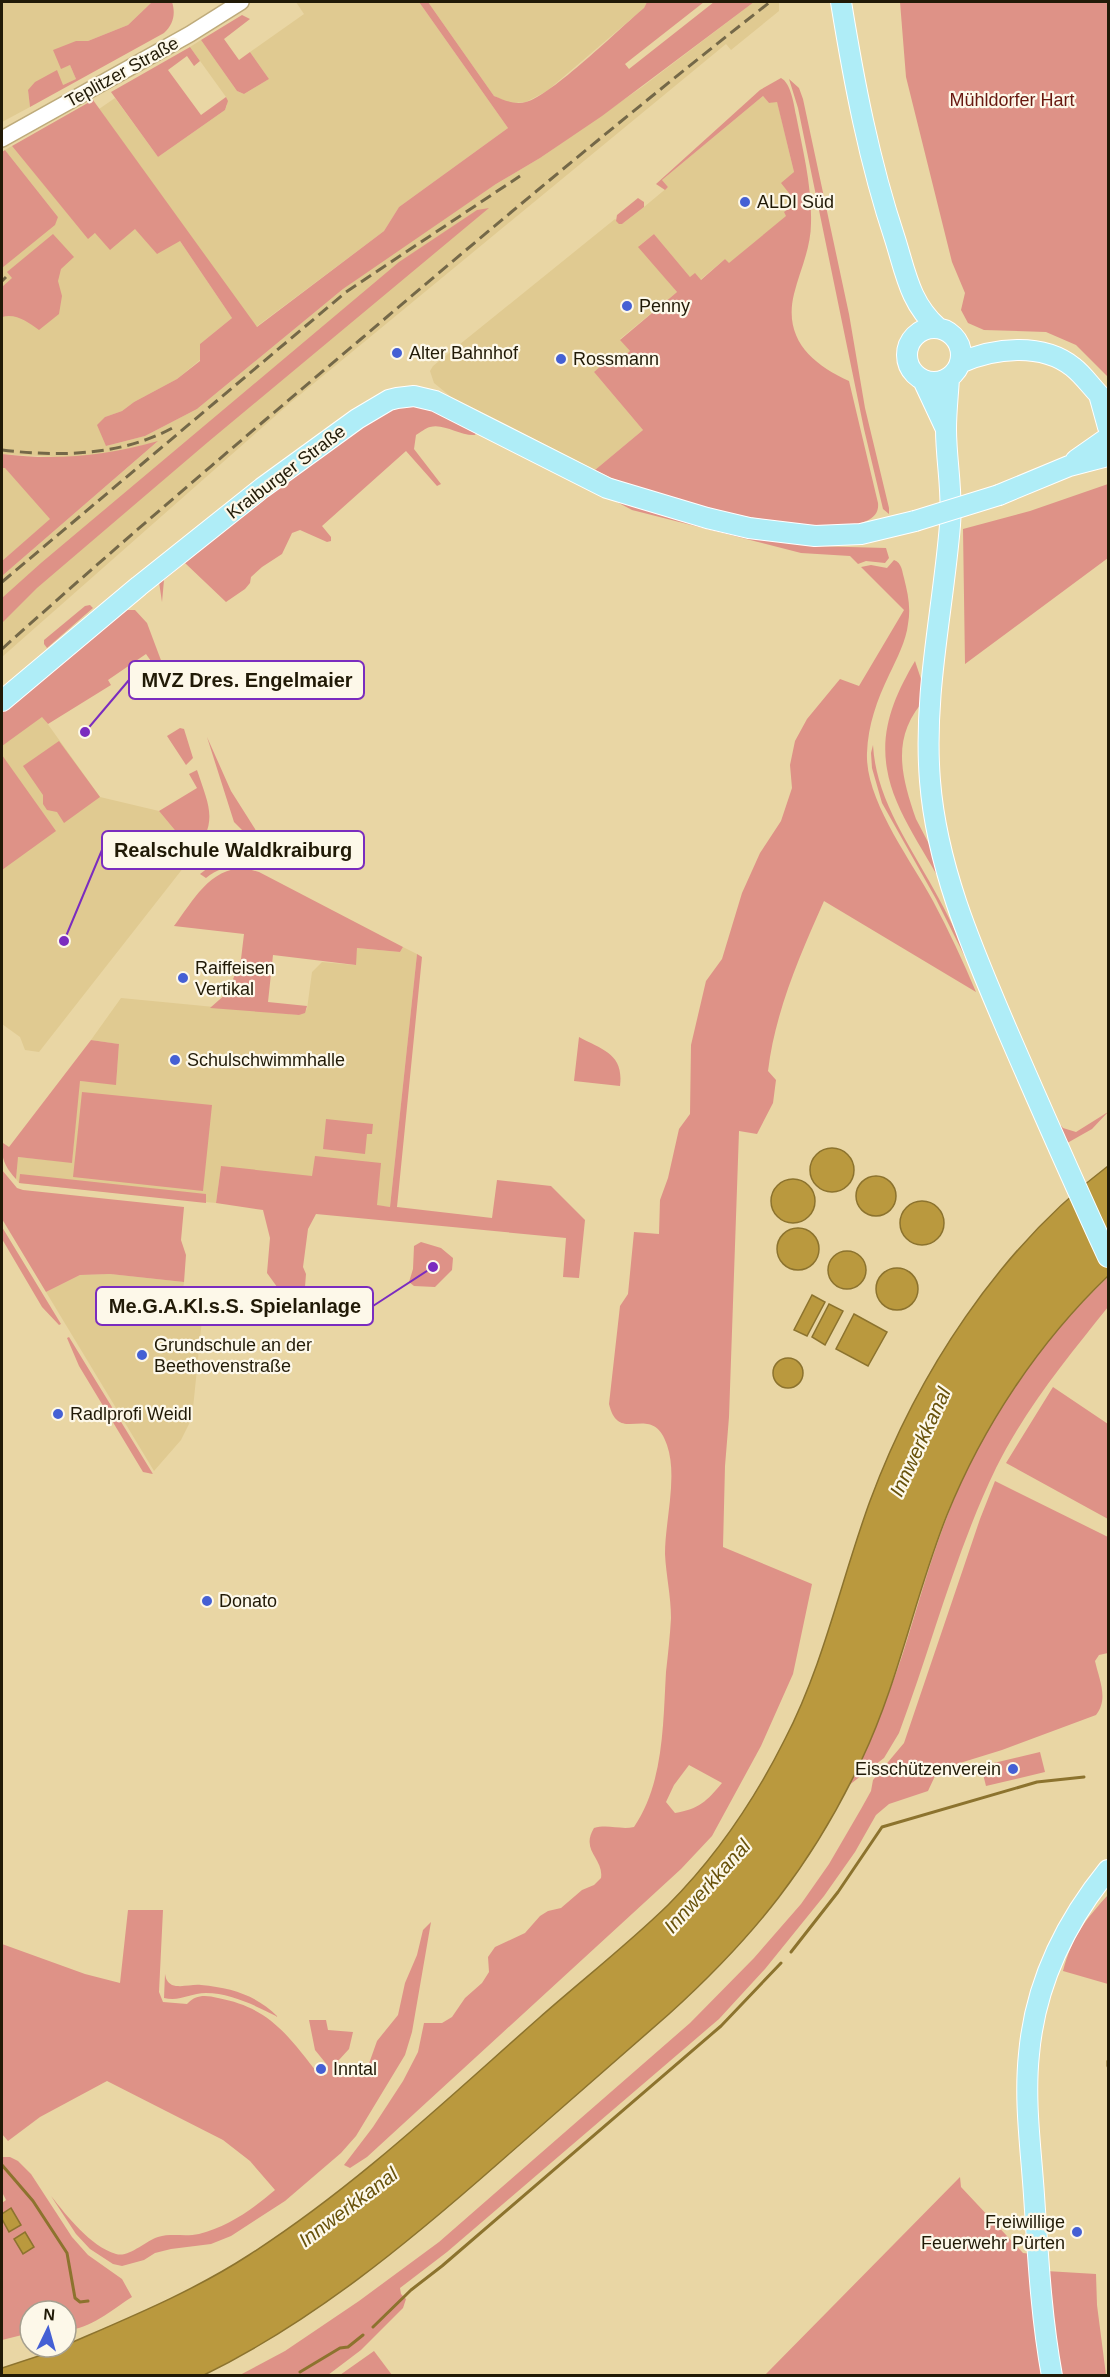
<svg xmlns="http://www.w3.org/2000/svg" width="1110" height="2377" viewBox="0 0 1110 2377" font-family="Helvetica,sans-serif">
<rect width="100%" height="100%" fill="#e9d6a4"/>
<path fill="#e0ca91" d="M2,2H152L128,25L88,41H76L61,68L70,65L76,79L63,85L28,90L30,107L2,122Z
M296,2H419L508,128L399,207L384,231L256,327L99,109L115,98L158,157L225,110L227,105L226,97L190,47L201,40L237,91L244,94L269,79L250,52L304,14Z
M428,2H647L644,8L547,91L526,102L510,103L494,96Z
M754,2H779V11L731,50L726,44L290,403L2,657V576L157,442L107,454L77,458L2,454V268L58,217L5,150L12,146L88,238L95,233L135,228L180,241L232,318L200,344V360L177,379L134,402L122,411L105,417L106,446L145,436L197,409L343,289L393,253L496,184L540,158L642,87Z
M763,96L769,103L777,101L794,172L796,202L787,216L729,264L725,259L700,280L690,277L654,234L639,246L677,292L620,339L630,351L617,362L613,357L594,372L643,430L595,470L450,396L434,383L430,371L433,366L615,219L622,224L644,207L668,187L662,180Z
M5,467L51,519L2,561V468Z
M37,709L100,797L159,811L193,852L189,856L191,858L39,1052L25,1050L20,1037L2,1024V734Z
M403,947L417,954L390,1207L311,1199L221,1166L216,1203L19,1183L16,1179L17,1157L72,1162L79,1081L116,1084L119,1044L91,1040L121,998L299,1015L307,1009L312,972L322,962L355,965L357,948L400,952Z
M110,1274L184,1282L182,1297L204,1300L192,1418L181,1440L154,1471L46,1292L80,1275Z"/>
<path fill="#de9287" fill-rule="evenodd" d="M152,2H172C176,14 173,25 164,33L30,107L28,90L35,82L57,70L63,85L76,79L70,65L61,69L53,50L76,41H88L128,25Z
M419,2H428L494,96C504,100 514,105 526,102C551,96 620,28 644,8L647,2H704L625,64L629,69L714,2H754L602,116L540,158L496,184L343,289L197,409L145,436L106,446L97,425L105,417L122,411L134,402L177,379L200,361V344L232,318L180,241L157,254L135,229L110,250L95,233L88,239L12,146L93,100L257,327L384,231L399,207L508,128Z
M900,2H1108V377L1076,345L1046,332L984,330L968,323L961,310L965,293L952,262L906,77Z
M242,15L250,19L224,39L239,60L250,52L269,79L244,94L237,91L201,40Z
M190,47L200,61L194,66L187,56L168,70L201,115L226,97L228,101L225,110L158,157L111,92Z
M781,78C791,83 794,105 796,115C803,151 812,186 811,223C811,248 800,270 794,294C783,339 812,364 849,381L878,503C884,555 690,505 664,497C640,490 617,481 595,470L643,430L594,372L612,356L617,362L630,351L620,340L677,292L638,247L654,234L690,277L695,273L701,280L725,259L729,263L786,216L784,212L796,202L781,183L794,172L777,102L769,103L763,96L662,180L668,187L665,190L656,184L760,90Z
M789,79L799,88L803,99L849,314L865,408L889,508V514L883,509L864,429L798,108Z
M5,150L58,217L55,225L2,268V152Z
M638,198L644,202V207L622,224H619L616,221L617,215Z
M489,208L208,442L37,588L2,623V598L41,563L399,262L477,210Z
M53,234L74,257L61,269L58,281L62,296L59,314L39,330C28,322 16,313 2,317V287L12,278L7,272Z
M410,405L425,406L478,429L475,435C460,436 444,423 430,427C425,428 420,433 416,435L414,449L441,484L437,486L406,451L322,526L331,537V541L327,542L300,530L292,533L282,554L262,567L251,577L250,583L245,589L226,602L185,563L164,580L162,602L159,582L165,572L352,432L391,409Z
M158,441L2,576V561L50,519L5,468H2V454C57,461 104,456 158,441Z
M1108,484V558L965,664L963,529L1030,511Z
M585,485L779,542L813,546L886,548L889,558L885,563L866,561L858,564L850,556L801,553L632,510Z
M894,560C902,563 902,571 904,578C908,594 911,608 908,624C906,641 897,658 889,675C877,700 868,725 867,753C865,800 911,860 933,901C949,931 963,961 976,992L824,901C800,955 775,1012 768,1071L776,1080L773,1103L757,1134L739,1131L729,1417L725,1466L723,1547L812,1584L793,1674L761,1746L712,1836L681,1869L367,2157L350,2168L344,2165L373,2127L403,2081L418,2052L424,2023H442L452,2017L465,1998L482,1983L489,1972L488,1957L495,1947L525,1933L540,1916L548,1911L561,1908L582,1890L594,1885L601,1878C604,1858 580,1851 594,1828C608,1824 620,1830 634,1827C664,1783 663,1723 666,1672C668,1654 670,1636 671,1618C671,1596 666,1575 665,1554C665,1520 678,1477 667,1445C652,1400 619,1447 609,1404L620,1306L628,1294L634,1232L659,1234L660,1200L668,1178L679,1129L690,1114L691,1045L706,981L722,959L742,893L760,853L781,821L792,788L790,765L795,741L807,719L840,679L859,686L904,610L861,567L871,565L887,568ZM689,1765L722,1783C707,1801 699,1809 675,1813L666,1802L674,1785Z
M90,605L93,608L47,648L44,644V640L85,606Z
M125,610H135L147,623L168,679L161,683L157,677L160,674L146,654L108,680L111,685L48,724L42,717L2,746V709Z
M915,661L927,697C891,735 900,773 916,819L981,944L1057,1121L1063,1128L1076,1132L1108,1112L1092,1129L1069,1142L1066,1143C1027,1060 988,978 948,896C929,856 894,813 887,769C880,729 895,695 915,661Z
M180,728L184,729L193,758L186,765L167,736Z
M207,737L231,791L267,848L252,840L234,822Z
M59,741L100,797L64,823L57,812L47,810L43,804V795L23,766Z
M873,745C876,801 912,848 938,897C953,924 965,952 977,981L936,899L882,803L872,768L871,753Z
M2,755L56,831L2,870Z
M197,770C210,809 219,822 191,858L189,856L193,852L159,811L197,788L189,774Z
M234,858H249L263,863L260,869C240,863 222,865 206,878L200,874L213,864Z
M245,868L259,872L403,947L400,952L357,948L356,965L273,955L268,1002L307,1006L305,1013L299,1015L210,1008L228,992L241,959L244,934L174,926C193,901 209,868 245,868Z
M417,954L422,957L397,1207L492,1218L497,1180L551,1186L585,1220L579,1278L563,1277L566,1238L316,1214L308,1229L303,1267L306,1274L305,1287L298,1292L280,1291L267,1273L270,1238L263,1210L216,1203L221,1166L312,1176L315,1156L381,1163L377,1205L390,1207Z
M579,1037C603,1050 624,1054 620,1086L574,1081Z
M91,1040L119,1044L116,1085L80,1081L72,1163L18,1157L16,1179C6,1168 0,1158 3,1143L9,1147Z
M82,1092L212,1105L203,1191L73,1177Z
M326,1119L373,1124L372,1134H367L365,1154L323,1149Z
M2,1170L17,1188L23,1190L184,1207L181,1240L186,1255L184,1282L110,1274L80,1275L46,1292L2,1219Z
M20,1174L206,1194V1203L19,1183Z
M2,1227L61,1324L59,1325L42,1307L2,1239Z
M421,1242L441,1248L453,1258L452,1270L435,1287L414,1286L409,1282L413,1269L414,1246Z
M1108,1277V1307C1068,1357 1025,1409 996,1468C955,1553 932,1645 899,1733L884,1758L848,1786C869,1744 887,1701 902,1656C917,1610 929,1563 947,1517C981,1427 1038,1343 1108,1277Z
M69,1337L153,1474L143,1472L79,1366L67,1338Z
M1053,1387L1108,1424V1519L1006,1463Z
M995,1481L1108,1537V1653L1099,1655L1095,1661C1099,1679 1109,1699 1096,1715L1002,1750L947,1767L935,1776L928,1791L889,1804L876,1815L855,1852L824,1896L765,1969L719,2019L447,2252L400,2288L401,2294L406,2299L403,2308L361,2350L328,2375H240L285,2351L359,2301L439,2242L690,2023L754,1958L801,1904L829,1864L861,1809L871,1791L873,1780L904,1743L980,1519Z
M1040,1752L1045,1772L986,1786L981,1766Z
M1108,1895V1984L1063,1971C1072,1937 1085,1920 1108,1895Z
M128,1910H163L159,1992L163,2002L187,2004C196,1994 206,1995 218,1998C271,2008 288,2036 320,2076L327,2074L328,2066L315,2050L309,2020H326L328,2030L353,2032L349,2049L338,2061L351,2072L360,2075L366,2072L377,2041L398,2015L405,1983L417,1955L423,1930L431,1922L412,2032L405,2055L356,2136L341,2153L285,2201L231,2236L211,2244L171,2249L155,2253L144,2260L122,2266L113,2264L90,2249L76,2234L51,2196C67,2216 90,2246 116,2254C129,2258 145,2241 158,2237C171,2233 186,2237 199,2234C228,2227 253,2209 275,2190L250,2161L223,2140L107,2081L40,2117L8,2141L2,2134V1944L85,1974L120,1983Z
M165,1974C166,1979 167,1982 172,1985C181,1988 192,1984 201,1985C232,1988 256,1995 278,2017C256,2006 231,1993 206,1993C190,1993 180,2002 164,1998Z
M2,2157H10L18,2161L31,2174L72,2237L88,2255L122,2279L132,2297C113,2309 89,2330 66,2330V2311H30V2333L2,2340V2219L9,2231L11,2209L2,2214V2203L6,2200L2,2192Z
M960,2177L961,2187L1023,2253L1032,2254L1047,2375L764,2376Z
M1046,2271L1096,2274L1097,2305L1106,2375H1058Z
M374,2351L392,2375H340Z"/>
<path fill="#ba993e" stroke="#8c732e" stroke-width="1.5" d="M810 1170a22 22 0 1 1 44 0a22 22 0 1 1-44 0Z
M1108,1166V1276C1039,1342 983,1426 947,1515C915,1595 899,1681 862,1759C813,1864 754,1937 669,2014C613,2063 557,2112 501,2161C409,2242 313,2322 202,2376H2V2368L66,2347V2345C128,2318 192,2292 249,2255C355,2187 445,2101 539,2018C582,1980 627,1945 668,1905C716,1857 755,1799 785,1739C824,1664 841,1580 870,1501C917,1374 999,1248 1108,1166Z
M856 1196a20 20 0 1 1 40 0a20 20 0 1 1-40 0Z
M771 1201a22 22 0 1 1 44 0a22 22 0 1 1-44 0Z
M900 1223a22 22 0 1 1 44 0a22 22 0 1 1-44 0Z
M777 1249a21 21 0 1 1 42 0a21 21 0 1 1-42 0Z
M828 1270a19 19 0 1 1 38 0a19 19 0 1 1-38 0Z
M876 1289a21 21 0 1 1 42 0a21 21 0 1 1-42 0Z
M812,1295L825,1302L807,1336L794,1330Z
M829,1304L843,1311L825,1345L812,1337Z
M854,1314L887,1332L868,1366L836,1349Z
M773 1373a15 15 0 1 1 30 0a15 15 0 1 1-30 0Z
M11,2208L21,2225L9,2232L2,2219V2214Z
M25,2232L34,2247L23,2254L14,2239Z"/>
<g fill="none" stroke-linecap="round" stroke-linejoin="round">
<path stroke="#8c732e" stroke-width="3" d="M791,1952L838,1892L882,1827L1037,1782L1084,1777
M1108,2066V2061
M2,2165L33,2201L67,2253L75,2298L80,2302L88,2301
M373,2327L411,2290L442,2266L721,2026L781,1963
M300,2372L340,2348L348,2347L363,2335"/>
<g stroke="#beab7b" stroke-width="18">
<path id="minor" d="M2,139L190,34L241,2"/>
</g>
<g stroke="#fff" stroke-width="22">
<path id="major" d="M841,2C854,82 869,161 895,239C906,274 910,303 938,328
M907 355a27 27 0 1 1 54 0a27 27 0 1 1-54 0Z
M960,363C993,348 1042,342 1073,367C1086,377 1095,393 1108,403
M949,378C948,395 946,412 946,429C946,461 953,492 950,525C943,611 923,694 930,781C937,869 973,950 1007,1030C1040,1106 1073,1181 1108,1257
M923,380L945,427
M1100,398L1108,427
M1076,460L1106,439
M999,495L1069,466L1108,456
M2,701L139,586L262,488L357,419L389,400L397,398L414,396L435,401L607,488L707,518L749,528L815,536L861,534L915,521
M1052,2376C1041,2316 1038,2255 1034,2195C1031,2149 1024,2101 1029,2054C1035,1985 1065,1923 1108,1870"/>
</g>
<use href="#minor" stroke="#fff" stroke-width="15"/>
<use href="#major" stroke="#afedf7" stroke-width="20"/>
<path stroke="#746848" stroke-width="3" stroke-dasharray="12 6" stroke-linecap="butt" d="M2,281L6,277
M2,450C60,457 123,456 176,426
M2,582L346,292L520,176
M2,649C120,543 240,441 361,339C496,224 631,111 770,2"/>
<g stroke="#fff" stroke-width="22" stroke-linecap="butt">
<path id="major-bridge" d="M915,521L999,495"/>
</g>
<use href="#major-bridge" stroke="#afedf7" stroke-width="20"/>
</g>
<g fill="#4560d4" stroke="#fdf8e9" stroke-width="2">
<circle cx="745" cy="202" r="6"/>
<circle cx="627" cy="306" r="6"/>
<circle cx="397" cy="353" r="6"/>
<circle cx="561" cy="359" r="6"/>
<circle cx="183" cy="978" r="6"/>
<circle cx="175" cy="1060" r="6"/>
<circle cx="142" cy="1355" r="6"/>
<circle cx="58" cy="1414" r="6"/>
<circle cx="207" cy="1601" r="6"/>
<circle cx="1013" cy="1769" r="6"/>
<circle cx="321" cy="2069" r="6"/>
<circle cx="1077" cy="2232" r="6"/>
</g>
<g text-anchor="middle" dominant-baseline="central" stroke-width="4.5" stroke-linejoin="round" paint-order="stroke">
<g font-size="18" fill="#211a07" stroke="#fdf8e9">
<text transform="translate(122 72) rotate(-29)">Teplitzer Straße</text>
<text transform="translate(286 472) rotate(-37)">Kraiburger Straße</text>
</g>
<g font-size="18" fill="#68170f" stroke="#fdf8e9">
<text x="1012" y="100">Mühldorfer Hart</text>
</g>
<g font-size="18" fill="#211a07" stroke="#fdf8e9" text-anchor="start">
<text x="757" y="202">ALDI Süd</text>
<text x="639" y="306">Penny</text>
<text x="409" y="353">Alter Bahnhof</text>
<text x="573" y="359">Rossmann</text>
<text x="195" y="968">Raiffeisen<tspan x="195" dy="21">Vertikal</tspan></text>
<text x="187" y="1060">Schulschwimmhalle</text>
<text x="154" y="1345">Grundschule an der<tspan x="154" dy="21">Beethovenstraße</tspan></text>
<text x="70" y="1414">Radlprofi Weidl</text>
<text x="219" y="1601">Donato</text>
<text x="1001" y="1769" text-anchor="end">Eisschützenverein</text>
<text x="333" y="2069">Inntal</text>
<text x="1065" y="2222" text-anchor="end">Freiwillige<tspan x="1065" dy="21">Feuerwehr Pürten</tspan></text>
</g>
<g font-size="20" font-style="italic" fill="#68520b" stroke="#fdf8e9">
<text transform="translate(920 1442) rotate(-65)">Innwerkkanal</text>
<text transform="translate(707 1886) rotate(-48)">Innwerkkanal</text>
<text transform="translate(348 2207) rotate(-37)">Innwerkkanal</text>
</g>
</g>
<path fill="none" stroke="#7b2cbf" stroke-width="2" d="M85 732L129 680M64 941L102 850M433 1267L373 1306"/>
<g fill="#7b2cbf" stroke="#fdf8e9" stroke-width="2">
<circle cx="85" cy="732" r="6"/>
<circle cx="64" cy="941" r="6"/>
<circle cx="433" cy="1267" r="6"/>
</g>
<g fill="#fdf8e9" stroke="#7b2cbf" stroke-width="2">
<rect x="129" y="661" width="235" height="38" rx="6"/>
<rect x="102" y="831" width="262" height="38" rx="6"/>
<rect x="96" y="1287" width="277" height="38" rx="6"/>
</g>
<g font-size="20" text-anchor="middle" font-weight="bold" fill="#211a07">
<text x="247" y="687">MVZ Dres. Engelmaier</text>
<text x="233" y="857">Realschule Waldkraiburg</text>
<text x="235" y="1313">Me.G.A.Kl.s.S. Spielanlage</text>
</g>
<rect width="1110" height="2377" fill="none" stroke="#211a07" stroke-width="6"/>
<g transform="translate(48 2329) rotate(5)"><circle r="28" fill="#fdf8e9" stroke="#a59f8f" stroke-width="1.5"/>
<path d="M0-4.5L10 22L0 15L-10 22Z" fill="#4560d4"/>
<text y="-9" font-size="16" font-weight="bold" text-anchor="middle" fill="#211a07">N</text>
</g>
</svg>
